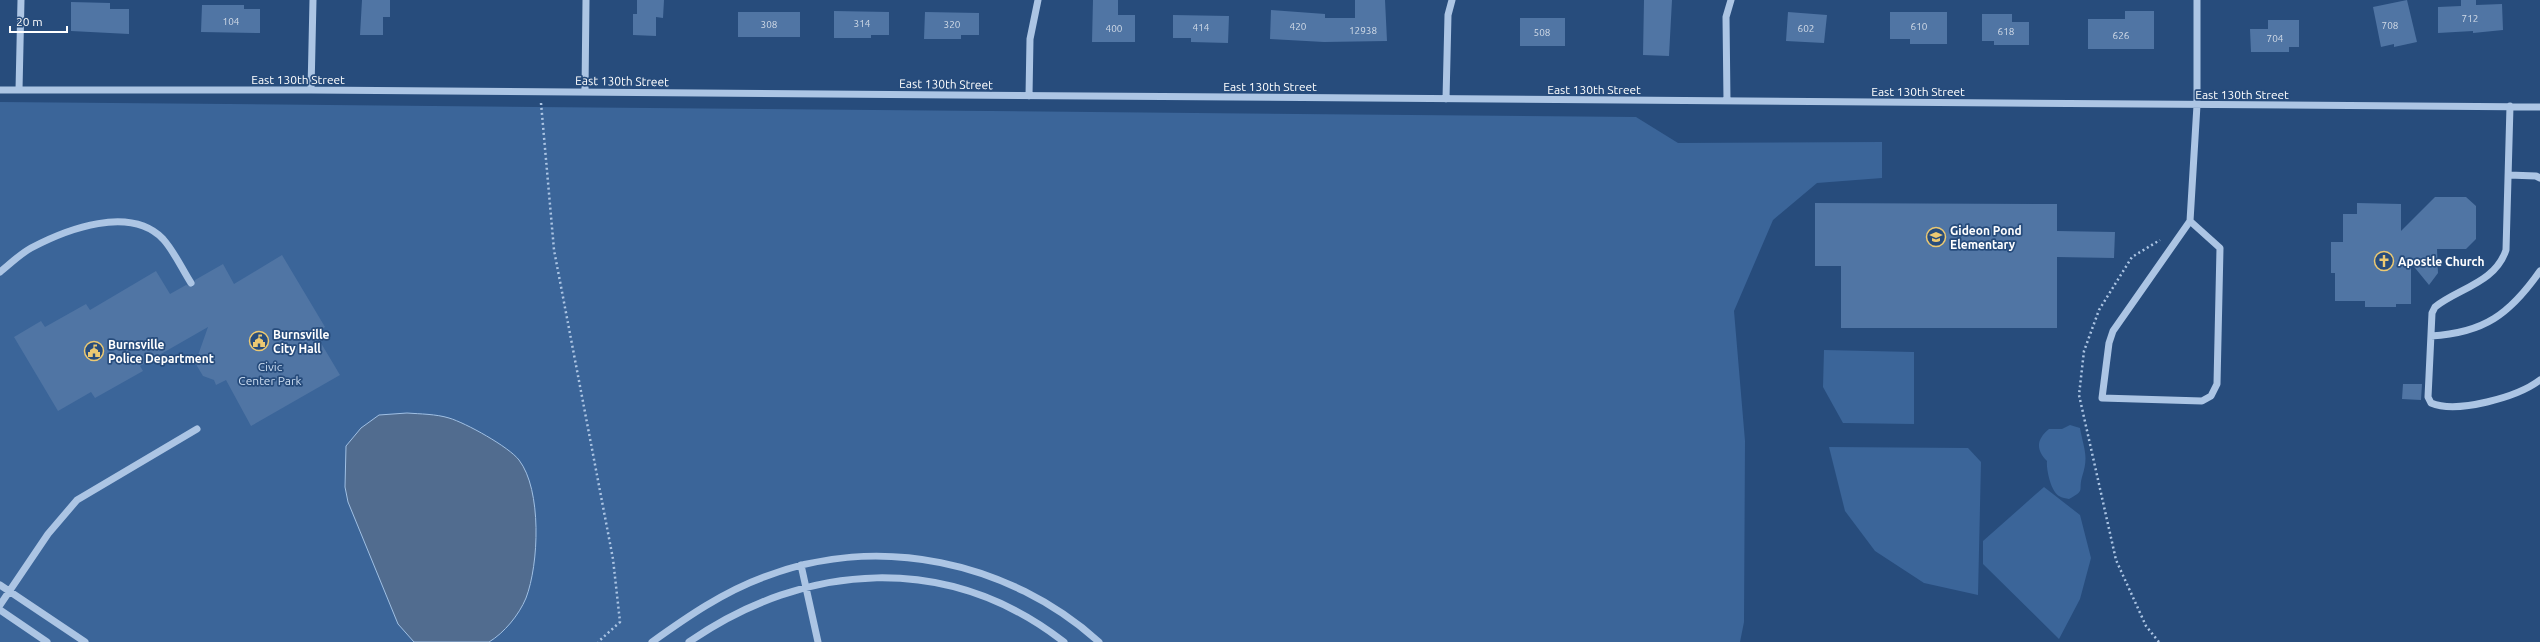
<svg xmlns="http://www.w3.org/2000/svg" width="2540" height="642" viewBox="0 0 2540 642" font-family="Ubuntu,sans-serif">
<rect width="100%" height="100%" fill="#274c7c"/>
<path fill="#3b6599" d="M0,102L1636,117L1678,143L1882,142V178L1817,183L1773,220L1734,311L1745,441L1744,622L1740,642H0Z
M1824,350L1914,352V424L1843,423L1823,387Z
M2070,425L2080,428C2084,450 2089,456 2082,477C2078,491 2086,490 2069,499C2066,498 2062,498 2059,496C2051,492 2046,469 2047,461C2035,449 2037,439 2049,429H2062Z
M1829,447L1968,448L1981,462L1978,595L1924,583L1875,551L1845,511Z
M2044,487L2080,515L2091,558L2080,599L2059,639L1983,564V541Z"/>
<path fill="#516c8f" stroke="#a0c0e4" d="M407,413C420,414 436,414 449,418C466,423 509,447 519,460C542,490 539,564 526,598C519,615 504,633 489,642H414L398,624L348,502L345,487L346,446L361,428L379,415Z"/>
<path fill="#5075a4" d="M362,0H390V17H383V35H360Z
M637,0H664L663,18L656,17V36L633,35V14H637Z
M1093,0H1118V15H1135V42H1092Z
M1355,0H1385L1387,41L1324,42L1270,39L1271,10L1325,14V18H1355Z
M1644,0H1672L1669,56L1643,55Z
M2407,0L2417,42L2394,47V44L2381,47L2373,7Z
M2461,0H2476V5L2502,4L2503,30L2473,33V31L2438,33V7L2461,6Z
M71,2L110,3V9H129V34L71,31Z
M202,5H244V9H260V33L201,32Z
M834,11L889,12V35H871V38H834Z
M2125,11H2154V49H2088V19H2125Z
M738,12H800V37H738Z
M925,12L979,13V35H961V39H924Z
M1788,12L1827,15L1824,43L1786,41Z
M1890,12H1947V44H1910V39H1890Z
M1982,14H2012V22H2029V45H1994V41H1982Z
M1173,15L1229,16L1228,43L1191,42V38H1173Z
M1520,18H1565V46H1520Z
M2268,20H2299V47H2289V52H2251L2250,29H2268Z
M2435,197H2466L2476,206V239L2466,249H2437L2438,273L2429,285L2411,263V304H2396V307H2365V301H2335V273H2331V242H2343V214H2357V203L2401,204V231Z
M1815,203L2057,204V231L2115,232L2114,258L2057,257V328H1841V266H1815Z
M282,255L325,327L315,333L340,375L251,426L226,380L216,385L214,380L203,376L197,366L196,361L208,327L140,366L143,371L95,398L91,392L58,411L14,337L41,321L45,327L86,304L90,310L156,271L170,294L186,285L193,287L195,280L223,264L234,284Z
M2403,384H2422L2421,400L2402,399Z"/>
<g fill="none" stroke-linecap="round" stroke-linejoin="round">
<path stroke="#acc5e4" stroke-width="2.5" stroke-dasharray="2 3" stroke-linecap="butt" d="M541,103L554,250L613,559L620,622L598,642
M2159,642L2146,626L2116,560L2079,395L2084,351L2099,310L2132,257L2160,240"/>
<path stroke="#acc5e4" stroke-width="7" d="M0,90H311L2540,107
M19,90L21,0
M311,90L313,0
M585,91L586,0
M1029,96L1030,39L1038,0
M1446,99L1448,15L1452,0
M1727,101L1726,17L1731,0
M2510,106L2506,250C2495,283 2459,288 2435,307L2432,313L2428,397L2431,403C2457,414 2518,397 2540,380
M2509,175L2536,176L2540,178
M2190,221L2220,248L2217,384L2211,396L2202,401L2102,398L2109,343L2113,331L2190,221L2197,105V0
M0,272C10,264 20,254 31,248C67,229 130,205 163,239C174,251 182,269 191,283
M2431,336C2484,333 2510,314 2540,271
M801,565L818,642
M0,585L85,642
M0,605L48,534L77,500L197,429
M0,610L47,642
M652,642C687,617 723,592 764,577C878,533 1009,561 1099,642
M689,642C806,561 948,552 1064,642"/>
</g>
<defs>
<g id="school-ring" transform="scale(1)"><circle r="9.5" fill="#274c7c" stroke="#ecc972" stroke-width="1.5"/><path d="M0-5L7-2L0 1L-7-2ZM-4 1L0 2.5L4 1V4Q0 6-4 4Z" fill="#ecc972"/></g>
<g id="church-ring" transform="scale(1)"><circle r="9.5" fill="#274c7c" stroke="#ecc972" stroke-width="1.5"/><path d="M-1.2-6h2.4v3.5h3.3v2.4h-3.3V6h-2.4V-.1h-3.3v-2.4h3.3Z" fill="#ecc972"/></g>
<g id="civic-ring" transform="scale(1)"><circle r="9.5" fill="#274c7c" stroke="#ecc972" stroke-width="1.5"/><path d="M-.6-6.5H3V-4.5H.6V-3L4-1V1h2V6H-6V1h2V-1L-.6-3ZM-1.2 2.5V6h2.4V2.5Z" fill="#ecc972"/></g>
</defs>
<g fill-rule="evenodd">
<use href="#school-ring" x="1936" y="237"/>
<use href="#church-ring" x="2384" y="261"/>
<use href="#civic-ring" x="259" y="341"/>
<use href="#civic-ring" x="94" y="351"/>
</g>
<g text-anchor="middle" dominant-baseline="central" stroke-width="3.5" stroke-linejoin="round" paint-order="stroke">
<g font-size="10" fill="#d3dce8">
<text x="2470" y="18">712</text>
<text x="231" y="21">104</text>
<text x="862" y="23">314</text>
<text x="769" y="24">308</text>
<text x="952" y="24">320</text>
<text x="2390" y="25">708</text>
<text x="1298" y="26">420</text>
<text x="1919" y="26">610</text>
<text x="1201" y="27">414</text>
<text x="1114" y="28">400</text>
<text x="1806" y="28">602</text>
<text x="1363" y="30">12938</text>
<text x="2006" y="31">618</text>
<text x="1542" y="32">508</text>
<text x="2121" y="35">626</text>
<text x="2275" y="38">704</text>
</g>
<g font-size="12" fill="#fff" stroke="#274c7c">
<text x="298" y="79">East 130th Street</text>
<text transform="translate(622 81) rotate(1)">East 130th Street</text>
<text transform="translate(946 84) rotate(1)">East 130th Street</text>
<text x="1270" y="86">East 130th Street</text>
<text x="1594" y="89">East 130th Street</text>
<text x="1918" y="91">East 130th Street</text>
<text x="2242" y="94">East 130th Street</text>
</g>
<g font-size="12" font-weight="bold" fill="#fff" stroke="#274c7c" text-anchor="start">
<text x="1950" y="230">Gideon Pond<tspan x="1950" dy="14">Elementary</tspan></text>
<text x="2398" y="261">Apostle Church</text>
<text x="273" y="334">Burnsville<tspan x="273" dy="14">City Hall</tspan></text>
<text x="108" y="344">Burnsville<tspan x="108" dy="14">Police Department</tspan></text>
</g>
<g font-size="12" fill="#cedff3" stroke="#274c7c">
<text x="270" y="366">Civic<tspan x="270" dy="14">Center Park</tspan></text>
</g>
</g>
<path d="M10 26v6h57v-6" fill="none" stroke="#ffffff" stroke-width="2"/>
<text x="16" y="26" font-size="12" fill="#ffffff" stroke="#274c7c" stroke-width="3" paint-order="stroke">20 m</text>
</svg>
